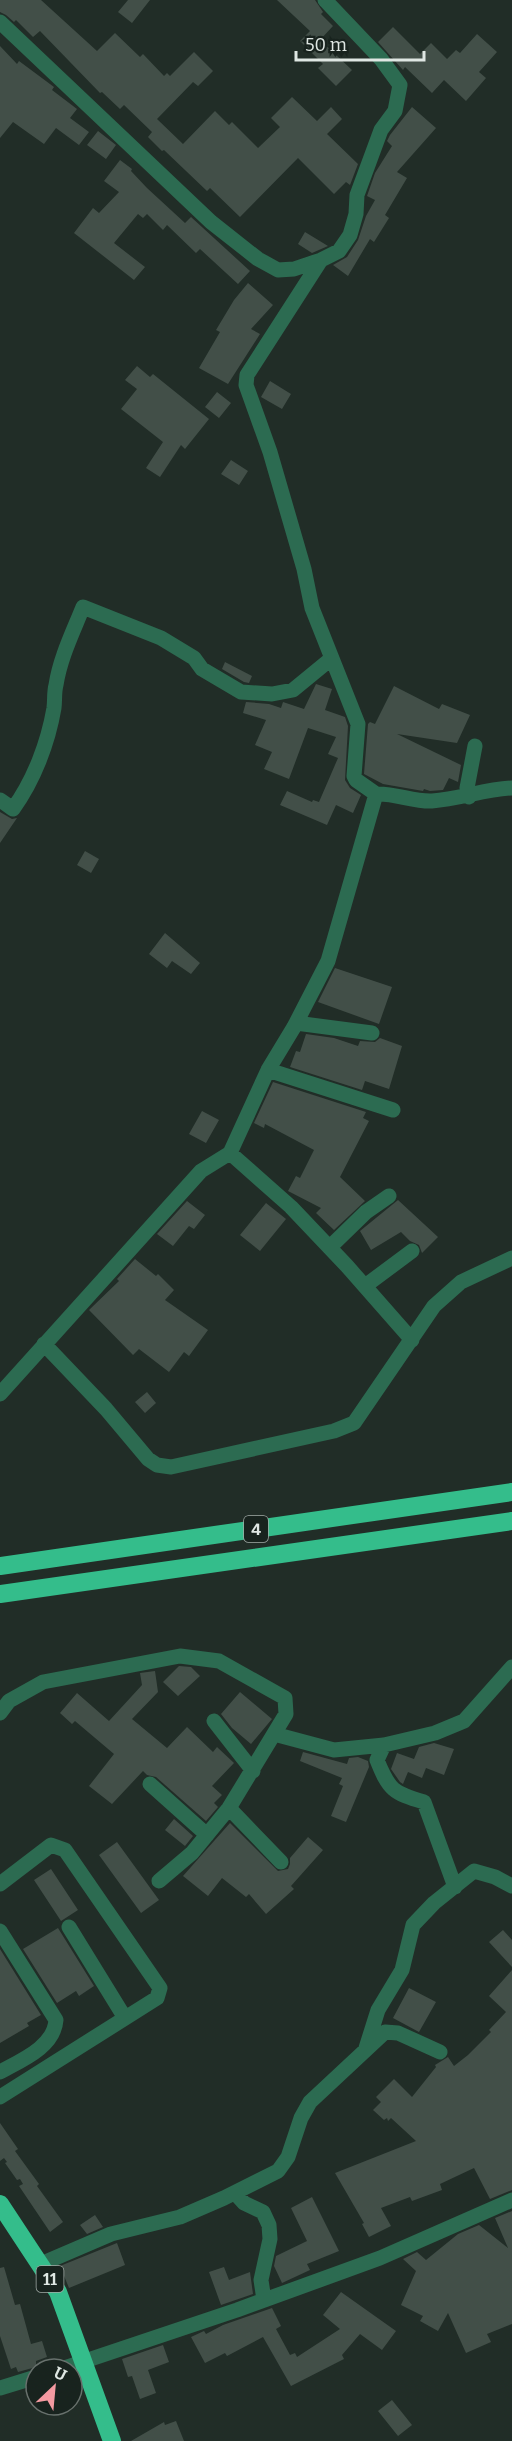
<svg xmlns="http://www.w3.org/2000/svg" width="512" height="2441" viewBox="0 0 512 2441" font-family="Bitter,serif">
<rect width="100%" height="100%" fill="#212d27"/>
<path fill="#424f48" d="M0,0H41L97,51L115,33L140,57L143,54L164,76L167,73L170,76L194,52L213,71L198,86L193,82L157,119L183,144L215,111L229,125L232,122L258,148L280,127L271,118L292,97L317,121L331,107L342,119L327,134L358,164L350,185L346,182L334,194L298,158L240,217L210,188L207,191L164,150L162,151L148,137L152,132L124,105L120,109L102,92L100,93L40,31L33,37L16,20L14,22L6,15L0,12Z
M128,0H150L132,23L118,12Z
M277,0H315L323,12L321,14L333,26L320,40L352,70L336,86L318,68L323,64L300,41L310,31Z
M393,27L420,54L431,43L447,59L456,50L460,53L477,34L497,52L479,72L486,78L466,101L444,80L432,93L405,67L403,70L378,42Z
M0,46L17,64L19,61L54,87L52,90L77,109L70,118L89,132L79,145L56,128L44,144L13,122L0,138Z
M412,107L436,128L397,172L407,178L385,215L389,218L374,242L370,239L348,276L333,265L347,257L358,240L366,216L375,200L367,196L375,173L392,146L387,141L390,135Z
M98,131L116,145L106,159L87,145Z
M120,160L132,169L131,171L147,188L185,223L191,217L250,271L238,284L200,249L196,253L167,225L163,230L147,214L143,218L138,214L114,243L145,267L134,280L74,233L93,208L99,213L119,192L104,181Z
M305,232L328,246L312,253L298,244Z
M248,283L273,305L251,329L260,334L228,384L199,368L220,332L216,330L234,300Z
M137,366L150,377L153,374L209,419L185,449L181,445L160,477L146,468L163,442L121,409L137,389L125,380Z
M270,381L291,394L282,409L261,397Z
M217,392L231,403L219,418L205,407Z
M231,460L248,471L239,485L221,474Z
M225,662L252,676L249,683L244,682L222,669Z
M316,684L332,689L325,710L345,717L348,726L345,780L350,788L361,795L353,813L336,805L327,825L280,805L287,791L312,802L313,800L319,802L338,758L328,754L336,737L308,728L289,779L264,769L272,752L255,745L266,720L243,713L246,702L269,704L281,708L283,702L304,709Z
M394,686L439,709L442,704L470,715L457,743L397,734L461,765L458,782L449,778L443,790L430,791L424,789L423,791L383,784L364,774L368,724L370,722L375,724Z
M0,812L12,819L17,818L0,843Z
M85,851L99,859L91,873L77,865Z
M165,933L200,963L191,974L172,961L167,968L149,954Z
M335,968L392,987L379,1024L318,1002Z
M306,1034L334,1038L358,1046L360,1041L375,1042L380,1038L402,1046L389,1089L365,1081L362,1090L290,1067L296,1051L300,1052Z
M273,1082L366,1112L363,1118L369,1121L340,1177L365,1201L334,1230L316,1213L321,1208L288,1191L296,1176L300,1178L314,1150L265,1124L264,1128L254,1123Z
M202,1111L219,1120L206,1143L189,1134Z
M398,1200L438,1237L422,1253L419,1245L410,1241L401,1232L371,1250L360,1231Z
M187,1201L205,1215L194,1229L189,1226L173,1246L157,1234Z
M266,1203L286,1219L260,1251L240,1235Z
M135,1259L156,1276L158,1274L174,1290L165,1300L208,1330L189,1356L184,1352L169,1372L139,1349L133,1355L89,1310L119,1281L117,1279Z
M147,1392L156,1403L145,1413L135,1402Z
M179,1666L191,1667L200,1676L178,1696L163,1682Z
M155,1671L158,1692L132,1719L167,1748L187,1727L213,1752L217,1747L234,1763L212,1786L222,1795L214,1803L218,1807L206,1821L156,1777L147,1775L143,1771L112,1804L89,1786L114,1754L75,1721L72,1724L60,1713L77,1693L109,1721L142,1685L140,1673Z
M240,1692L272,1719L251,1744L232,1728L221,1714Z
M434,1743L454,1749L444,1775L426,1768L422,1778L408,1772L403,1784L400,1782L391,1769L397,1753L414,1759L419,1747Z
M303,1752L347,1764L349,1758L358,1757L368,1761L369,1767L346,1822L331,1816L343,1786L339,1784L342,1778L300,1761Z
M174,1819L193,1836L185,1846L165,1830Z
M230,1823L278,1871L288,1869L290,1864V1858L308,1837L323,1850L291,1886L294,1889L266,1914L249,1894L246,1897L222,1878L208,1896L183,1876Z
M117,1842L159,1900L141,1913L99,1855Z
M51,1869L78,1910L61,1921L34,1880Z
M58,1928L94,1986L79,1996L76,1991L57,2003L23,1949Z
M503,1930L512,1940V1967L489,1942Z
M0,1949L41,2015L27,2023L29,2026L0,2043Z
M512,1970V2190L490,2199L474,2168L440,2184L442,2190L412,2201L410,2197L381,2208L391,2226L369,2237L362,2224L364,2223L335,2173L416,2141L391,2118L388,2121L387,2118L384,2120L373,2110L381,2102L376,2097L394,2079L412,2097L436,2067L435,2065L448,2057L454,2066L468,2055L491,2032L489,2030L506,2012L489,1996Z
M409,1988L436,2002L419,2032L393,2018Z
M0,2123L18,2149L15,2151L39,2184L37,2186L63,2222L50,2232L19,2186L23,2184L20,2179L17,2180L5,2163L7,2162L4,2158L0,2161Z
M312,2197L339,2251L307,2264L310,2270L282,2283L274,2266L276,2256L307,2241L291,2208Z
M512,2211V2324L487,2334L491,2342L466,2353L448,2313L438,2331L420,2321L423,2316L401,2305L416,2271L403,2259L417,2252L426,2260L458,2234L479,2225L508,2248L495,2218Z
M95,2215L103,2227L87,2234L80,2225Z
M117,2243L125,2265L69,2288L60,2266Z
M4,2267L15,2305L20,2304L31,2344L42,2341L47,2357L36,2361V2367L18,2372L16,2367L11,2369L0,2336V2268Z
M224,2267L229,2280L250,2272L253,2294L221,2305L209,2272Z
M341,2292L396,2331L382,2350L360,2334L342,2355L344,2359L291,2386L263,2337L227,2356L225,2353L205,2363L191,2337L204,2331L206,2334L223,2325L272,2308L281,2326L276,2329L290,2355L295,2353L297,2357L340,2329L323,2315Z
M163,2345L169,2362L148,2370L156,2393L140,2399L132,2376L128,2377L122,2359Z
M392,2400L412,2425L398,2436L378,2411Z
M176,2421L184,2441H131L164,2422L165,2425Z"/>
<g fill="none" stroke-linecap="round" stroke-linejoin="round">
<path stroke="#2c6b51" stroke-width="15" d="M0,22L211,222L258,259L278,270L294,269L321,260L339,251L350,235L356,214L357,195L381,130L395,111L400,85L381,59L325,0
M376,794C395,793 414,802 432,801C460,799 485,789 512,788
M469,797L467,788L475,746
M0,800L13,809C34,780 48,743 54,708C55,700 54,692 56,685C60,658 73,632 83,607L161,638L194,658L202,669L241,692L272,694L293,690L332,658
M296,1023L372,1033
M268,1070L393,1110
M230,1153L291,1207L347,1266L412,1340
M330,1247L366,1212L389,1196
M365,1286L412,1251
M44,1344L106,1409L148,1459L157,1465L171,1467L334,1431L354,1423L434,1306L461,1282L512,1258
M0,1394L201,1171L230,1153L268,1070L294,1027L328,961L376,794L356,780L354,776L358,724L312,608L304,569L270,452L246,385L247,375L321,260
M0,1713L9,1701L43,1682L180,1656L219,1661L285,1698L286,1714L229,1808L192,1853L159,1881
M214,1721L253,1771
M274,1734L334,1750L384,1745L435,1733L464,1721L512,1667
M384,1745L377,1760C389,1790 393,1793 424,1802L455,1887
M150,1784L207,1835
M229,1808L281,1862
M0,1884L51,1845L65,1850L160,1988L157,1998L0,2097
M69,1927L125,2018
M0,1931L56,2020C54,2047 22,2060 0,2072
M366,2048L378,2010L402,1970L413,1925L434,1903L474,1871L495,1877L512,1886
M235,2193L244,2203L263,2212L269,2225L270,2239L261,2280L264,2300
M41,2264L111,2234L180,2217L224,2198L278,2171L288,2157L301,2118L310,2102L385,2032L398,2033L440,2052
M61,2369L237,2310L380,2258L512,2200
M0,2388L36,2377"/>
<path stroke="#34bd8b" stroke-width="18" d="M0,1566L512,1492
M0,1594L512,1521
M0,2204L58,2292L112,2441"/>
</g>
<g text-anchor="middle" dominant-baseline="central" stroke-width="4.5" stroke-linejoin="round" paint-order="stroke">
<g fill="#18231e" stroke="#a3aca8" stroke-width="1.5">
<rect x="244" y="1516" width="24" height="26" rx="4.5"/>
<rect x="36.5" y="2266" width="27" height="26" rx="4.5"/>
</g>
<g font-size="16" font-weight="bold" fill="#dfe7e3">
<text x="256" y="1529">4</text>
<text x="50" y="2279">11</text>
</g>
</g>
<g transform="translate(54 2387) rotate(26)"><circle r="28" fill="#18231e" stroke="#68716d" stroke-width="1.5"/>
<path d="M0-4.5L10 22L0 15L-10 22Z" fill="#f49aa1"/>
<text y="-9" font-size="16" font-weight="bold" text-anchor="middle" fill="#dfe7e3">U</text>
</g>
<path d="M296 51v9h128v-9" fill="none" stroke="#dfe7e3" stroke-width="3"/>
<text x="305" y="51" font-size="18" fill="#dfe7e3" stroke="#18231e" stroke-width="4.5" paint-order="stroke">50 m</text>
</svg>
